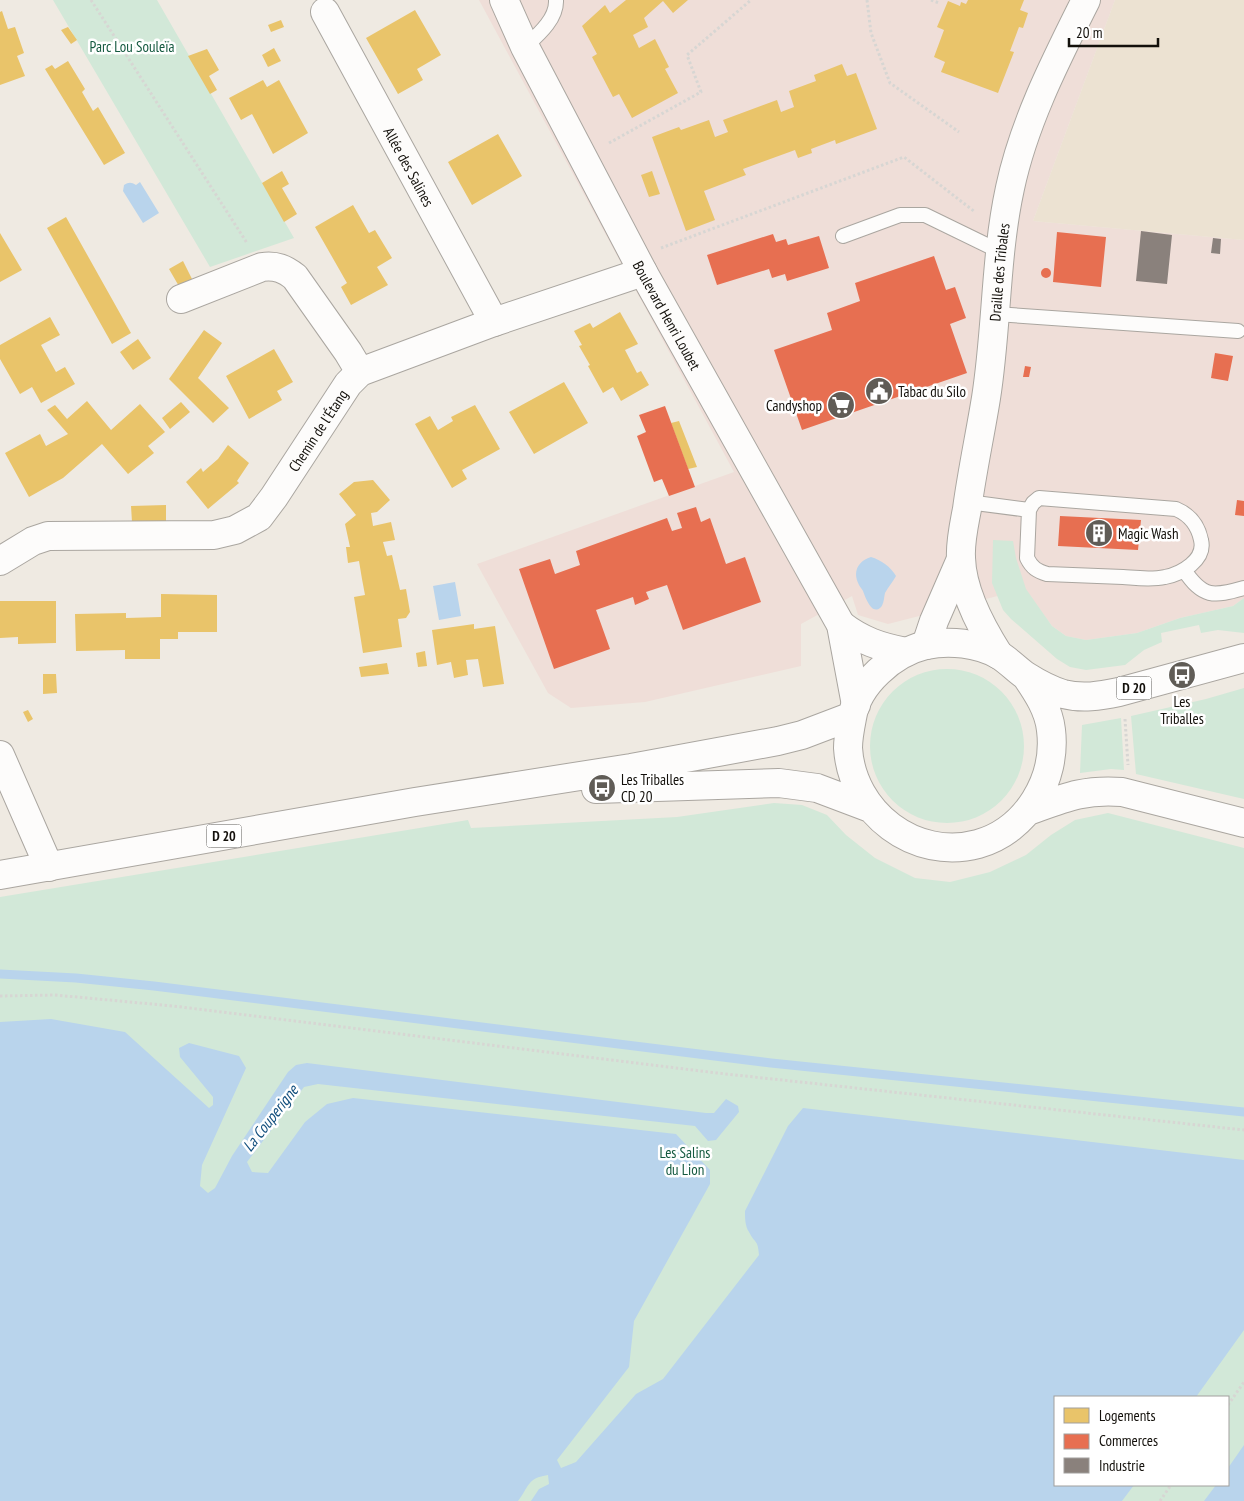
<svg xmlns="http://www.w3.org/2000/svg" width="1244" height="1501" viewBox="0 0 1244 1501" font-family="'PT Sans Narrow',sans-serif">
<rect width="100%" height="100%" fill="#efeae2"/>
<path fill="#efded8" d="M479,0H1115L1033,221L1244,240V598L1233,606L1180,618L1137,633L1086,640L1066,636L1052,626L1025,589L888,624L858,615L852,596L801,624V666L645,702L571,708L548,693L477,564L734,472Z"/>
<path fill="#ece2d2" d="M1115,0H1244V240L1033,221Z"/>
<path fill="#d2e8d8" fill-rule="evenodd" d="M53,0H157L294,238L210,267Z
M993,540L1013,541L1016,558L1026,589L1052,626L1066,636L1086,640L1137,633L1180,618L1233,606L1244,598V633L1218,630L1201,633L1199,625L1161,633L1162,642L1144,650L1125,665L1086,670L1070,667L1057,659L1011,619L1003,610L992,583Z
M870 746a77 77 0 1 1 154 0a77 77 0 1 1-154 0Z
M1244,688V799L1136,774L1131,716L1206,699Z
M1121,718L1124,770L1111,769L1080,773L1082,725Z
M774,803L802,805L827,815L846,835L875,858L915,878L950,882L990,872L1026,855L1051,835L1075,820L1108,813L1244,848V1501H0V897L468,820L471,828L677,817ZM1055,1397H1228V1485H1055Z"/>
<path fill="#b9d4ec" d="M140,182L159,213L143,223L123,191L124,185C129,182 131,182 136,185Z
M871,557C881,560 891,567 896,576C893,582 888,587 885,593C884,597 884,605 880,608C871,615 865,596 863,591C862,589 860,587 859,585C852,572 858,561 871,557Z
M455,582L461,616L439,620L433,586Z
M51,1019L125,1032L209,1108L213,1105V1097L180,1057L179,1048L189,1043L239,1056L246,1068L202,1165L200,1186L208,1193L215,1188L232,1156L288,1072L296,1065L307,1063L706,1113H714L726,1099L738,1106L739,1112L716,1140L708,1141L695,1126L318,1084L304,1087L247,1162L252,1172L268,1173L305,1122L327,1104L353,1098L676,1134L710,1170V1184L634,1321L629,1367L557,1460L561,1468L576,1462L636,1394L663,1379L759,1255C758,1239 755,1244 749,1232C745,1226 745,1218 745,1211L788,1126L803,1108L1244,1160V1330L1196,1397H1055V1485H1134L1122,1501H531L539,1489L549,1484L548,1475C527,1478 529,1487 518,1501H0V1022Z
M1244,1445V1501H1204L1216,1485H1228V1468Z"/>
<path fill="#e9c46a" d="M626,0H688L673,13L663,1L644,18L648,27L633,35L639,48L655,39L669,67L665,69L678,93L632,118L619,94L613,97L592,57L597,54L582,26L605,5L610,13Z
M968,0H1024L1020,10L1028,13L1023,28L1019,27L1010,51L1014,52L998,93L941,72L945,62L934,57L944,30L937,27L948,1L960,6L961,2L966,4Z
M415,10L441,55L417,69L423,80L398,94L366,38Z
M2,11L8,29L15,27L24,53L17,56L25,76L0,85V12Z
M281,20L284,27L271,32L268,25Z
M68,27L77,40L71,44L61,30Z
M274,48L281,61L268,67L262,55Z
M207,49L219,70L209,76L217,90L210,94L188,56Z
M68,61L85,89L82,92L93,111L98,107L125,153L104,165L45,69L52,65L55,69Z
M842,64L847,76L856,73L877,129L836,144L835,140L811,149L812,153L798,158L795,150L743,169L746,175L704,191L715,220L686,231L652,137L679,127L681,130L709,120L715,137L728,132L723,120L777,100L781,112L794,107L789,91L816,81L814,75Z
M263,80L267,87L279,80L308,133L273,154L252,114L241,120L229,98Z
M498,134L522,176L472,205L448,162Z
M282,171L289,184L282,188L297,214L284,222L262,183Z
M652,171L660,194L649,197L641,175Z
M353,205L369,233L375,230L392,258L377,267L388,285L351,305L341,287L347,283L315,227Z
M66,217L131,333L112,344L47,228Z
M0,233L22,270L0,282Z
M183,261L193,281L180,288L169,269Z
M620,312L638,344L625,350L637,373L641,371L649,385L621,401L613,387L603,393L588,366L590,365L579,346L582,345L574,331L590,323L593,328Z
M50,317L60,335L41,345L56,372L65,367L75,384L41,403L32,387L20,394L0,359V345Z
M204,330L222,343L198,378L229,408L213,423L169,379Z
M138,339L151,358L133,370L120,352Z
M274,349L293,382L277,391L282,400L249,419L226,376Z
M564,382L588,423L534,454L509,412Z
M87,401L111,430L140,404L165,432L148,446L154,453L128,474L102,444L63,478L29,497L5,453L40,434L46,446L68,434L47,410L55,405L67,419Z
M181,402L190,412L170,429L162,418Z
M475,405L500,449L462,470L467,479L452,488L415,424L430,416L438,430L453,421L451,417Z
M679,421L697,467L688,469L671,423Z
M228,445L249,463L237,481L239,483L208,509L186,482L201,468L203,472L218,459Z
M373,480L390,500L377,512L371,513L373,526L391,522L395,540L383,542L387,556L392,555L400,590L406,589L410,612L406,618L398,619L402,647L363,653L354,597L365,595L362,579L359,561L348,563L346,547H350L345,524L356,515L339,494L354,482Z
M166,505V522H132L131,506Z
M161,594L217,595V632H178V639H160V659H125V650L76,651L75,614L126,613V618L161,617Z
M0,601H56V643L18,644V637L0,638Z
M474,624V629L495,626L504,684L483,687L478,659L466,660L468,675L454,678L451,662L437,665L432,630Z
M425,651L427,666L418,667L416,653Z
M387,663L389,674L361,677L359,667Z
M43,674H56L57,693L43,694Z
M28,710L33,719L28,722L23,712Z"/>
<path fill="#e76f51" d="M1057,232L1106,237L1101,287L1053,282Z
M773,234L776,242L786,239L788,245L819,236L829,268L787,281L785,274L772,278L769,269L717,285L707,255Z
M934,256L946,290L955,287L966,318L950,324L967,373L802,430L774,350L832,330L827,313L860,301L855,283Z
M1041 273a5 5 0 1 1 10 0a5 5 0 1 1-10 0Z
M1215,353L1233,356L1228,381L1211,378Z
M1025,366L1031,367L1029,377H1023Z
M665,406L695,487L669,496L662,479L654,482L637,436L646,432L639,415Z
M1237,500L1244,501V516L1235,515Z
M696,507L701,522L710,518L726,564L745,557L761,602L683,630L667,585L646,592L649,599L635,605L633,597L596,610L610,649L554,669L519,569L550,559L555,574L580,565L576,551L667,518L672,531L682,528L677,513Z
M1060,516L1141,520L1138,550L1058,546Z"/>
<path fill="#8a817c" d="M1141,231L1172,235L1167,284L1136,281Z
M1213,238L1221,239L1220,254L1211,253Z"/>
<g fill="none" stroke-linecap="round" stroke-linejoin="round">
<path stroke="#b9d4ec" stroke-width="9" d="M0,974L76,978L154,986L771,1063L1244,1112"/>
<g stroke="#aaa6a0" stroke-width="16">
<path id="lane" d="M525,47C538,35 557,19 556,0
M843,236L900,215H925L1001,252
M996,314L1238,331
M1039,498L1176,509C1190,515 1198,525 1201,540C1206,560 1181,574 1165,577C1151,580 1137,578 1123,577C1098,576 1072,575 1047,574C1037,571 1032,568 1027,558L1029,510L1033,503Z
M968,502L1029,510
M1184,570C1203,598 1213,597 1244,588"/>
</g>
<g stroke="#aaa6a0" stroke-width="30">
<g id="street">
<path id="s1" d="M504,0L525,47L643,272L841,625L856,705"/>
<path id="s2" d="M325,12L494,322"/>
<path d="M181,299L262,267C276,265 285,269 295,277L348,352L360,372"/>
<path id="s3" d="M0,561L33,541L48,536L214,535L235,530L259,517L274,497L348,384L360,372L494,322L643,272"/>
<path d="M841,625C862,641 880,647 906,652"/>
<path d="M0,755L49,867"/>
</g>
</g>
<g stroke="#aaa6a0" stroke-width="30">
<g id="secondary">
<path d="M926,645L934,621L961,559"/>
<path id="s4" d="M999,655C981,627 962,592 961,558C960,542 964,525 967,509C972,472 980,435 986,398C997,329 995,257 1010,188C1024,122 1056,60 1086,0"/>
</g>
</g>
<g stroke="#aaa6a0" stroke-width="30">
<path id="primary" d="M1026,676C1037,692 1049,710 1051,730C1057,779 1027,830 978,844C915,861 852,813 848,748C848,739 850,728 852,718C857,684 893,653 926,645C949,640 978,643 999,655C1009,661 1017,670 1026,676C1037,683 1050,690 1063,694C1082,699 1100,696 1119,692L1244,658
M596,789L779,783L817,788L870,808
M1028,811C1064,798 1083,789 1122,792L1244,823
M0,875L415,802L631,768L778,741L802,735L852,716"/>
</g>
<path stroke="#d7d6d3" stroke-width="3" stroke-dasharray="2.5 2.5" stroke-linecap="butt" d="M91,0L247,243
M867,0L871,33L890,83L959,132
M931,0L939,3
M609,143L701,92L687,55L751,0
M661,248L904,157L975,212
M1125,719L1128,765
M0,996L55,995L173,1006L717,1073L1244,1130
M1228,1405L1244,1382
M1160,1501L1171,1485"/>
<use href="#lane" stroke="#fdfcfb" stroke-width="14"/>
<use href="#street" stroke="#fdfcfb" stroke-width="28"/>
<use href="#secondary" stroke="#fdfcfb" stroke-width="28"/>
<use href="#primary" stroke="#fdfcfb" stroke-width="28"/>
</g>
<defs>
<g id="civic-disc" transform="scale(1.4375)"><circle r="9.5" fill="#605c56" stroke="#fff"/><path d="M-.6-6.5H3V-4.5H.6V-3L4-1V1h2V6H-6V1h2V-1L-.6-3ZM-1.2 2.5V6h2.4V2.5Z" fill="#fff"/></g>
<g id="supermarket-disc" transform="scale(1.4375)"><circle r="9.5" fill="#605c56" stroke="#fff"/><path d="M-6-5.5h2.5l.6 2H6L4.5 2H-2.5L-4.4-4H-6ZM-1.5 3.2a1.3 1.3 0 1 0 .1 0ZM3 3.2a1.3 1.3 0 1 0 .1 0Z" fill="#fff"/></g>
<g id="building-disc" transform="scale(1.4375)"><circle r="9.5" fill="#605c56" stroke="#fff"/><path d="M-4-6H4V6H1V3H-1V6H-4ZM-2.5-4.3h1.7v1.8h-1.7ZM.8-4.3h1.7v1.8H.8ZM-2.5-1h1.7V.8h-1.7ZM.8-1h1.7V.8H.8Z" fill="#fff"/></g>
<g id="bus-disc" transform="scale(1.4375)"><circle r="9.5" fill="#605c56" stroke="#fff"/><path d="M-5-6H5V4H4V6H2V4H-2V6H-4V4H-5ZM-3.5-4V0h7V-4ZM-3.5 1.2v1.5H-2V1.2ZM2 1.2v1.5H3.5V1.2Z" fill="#fff"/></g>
</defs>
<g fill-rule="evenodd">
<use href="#civic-disc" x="879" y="391"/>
<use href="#supermarket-disc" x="841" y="405"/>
<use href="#building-disc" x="1099" y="533"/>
<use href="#bus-disc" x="1182" y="675"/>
<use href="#bus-disc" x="602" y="788"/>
</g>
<g text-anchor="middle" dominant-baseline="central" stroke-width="5" stroke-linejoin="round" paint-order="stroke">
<g fill="#fff" stroke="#5a5854" stroke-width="1">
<rect x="1116.5" y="676.5" width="35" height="23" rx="4"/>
<rect x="206.5" y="824.5" width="35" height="23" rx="4"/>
</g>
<g font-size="14" font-weight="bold" fill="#13100b">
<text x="1134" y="688">D 20</text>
<text x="224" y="836">D 20</text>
</g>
<g font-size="15" fill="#14593f" stroke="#fff">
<text x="132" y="46">Parc Lou Souleïa</text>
<text x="685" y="1152">Les Salins<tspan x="685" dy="17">du Lion</tspan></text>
</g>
<g font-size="15" fill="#13100b" stroke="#fff">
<text stroke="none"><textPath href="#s2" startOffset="176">Allée des Salines</textPath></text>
<text stroke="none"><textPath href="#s4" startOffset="394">Draille des Tribales</textPath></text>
<text stroke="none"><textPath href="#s1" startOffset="355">Boulevard Henri Loubet</textPath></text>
<text stroke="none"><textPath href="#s3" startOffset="374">Chemin de l'Étang</textPath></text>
</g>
<g font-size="15" fill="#13100b" stroke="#fff" text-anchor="start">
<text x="898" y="391">Tabac du Silo</text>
<text x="822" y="405" text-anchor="end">Candyshop</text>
<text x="1118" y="533">Magic Wash</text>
<text x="1182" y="701" text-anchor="middle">Les<tspan x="1182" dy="17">Triballes</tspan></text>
<text x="621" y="779">Les Triballes<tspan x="621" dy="17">CD 20</tspan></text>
</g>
<g font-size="16" font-style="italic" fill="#114e7d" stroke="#fff">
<text transform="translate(270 1118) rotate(-52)">La Couperigne</text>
</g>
</g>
<rect x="1054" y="1396" width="175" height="90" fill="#ffffff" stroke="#a19f9d"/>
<rect x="1064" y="1408" width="25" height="15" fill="#e9c46a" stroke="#a19f9d"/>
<text x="1099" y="1421" font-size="15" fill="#13100b">Logements</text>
<rect x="1064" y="1434" width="25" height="15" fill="#e76f51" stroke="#a19f9d"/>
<text x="1099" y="1446" font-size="15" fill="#13100b">Commerces</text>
<rect x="1064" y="1458" width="25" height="15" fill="#8a817c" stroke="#a19f9d"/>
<text x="1099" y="1471" font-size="15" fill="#13100b">Industrie</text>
<path d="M1069 38v8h89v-8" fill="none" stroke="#13100b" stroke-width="2.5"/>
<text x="1076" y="38" font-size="15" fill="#13100b" stroke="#ffffff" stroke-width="4" paint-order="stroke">20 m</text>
</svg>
